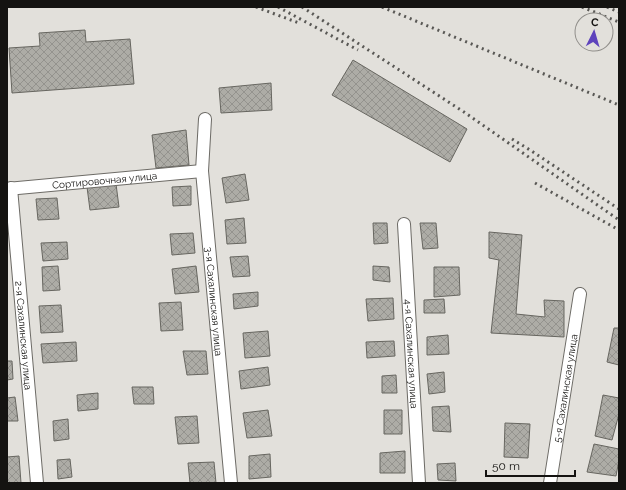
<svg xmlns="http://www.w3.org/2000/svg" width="626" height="490" viewBox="0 0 626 490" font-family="Raleway,sans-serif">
<defs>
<pattern id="building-cross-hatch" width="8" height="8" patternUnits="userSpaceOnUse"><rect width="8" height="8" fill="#adaca6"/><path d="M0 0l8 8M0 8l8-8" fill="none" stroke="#94938e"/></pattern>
</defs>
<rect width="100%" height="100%" fill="#e2e0db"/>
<path fill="url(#building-cross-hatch)" stroke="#676660" d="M85,30L86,42L130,39L134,84L12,93L9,48L40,46L39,33Z
M353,60L467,129L450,162L332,95Z
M271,83L272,110L221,113L219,88Z
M186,130L189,165L156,168L152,135Z
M245,174L249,200L226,203L222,178Z
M116,184L119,207L90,210L87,187Z
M191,186V205L173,206L172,187Z
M57,198L59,219L38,220L36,199Z
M244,218L246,243L227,244L225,220Z
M373,223H387L388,243L374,244Z
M420,223H436L438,248L423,249Z
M489,232L522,235L516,314L545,317L544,300L564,301V337L491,333L499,260L489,258Z
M193,233L195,253L172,255L170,234Z
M67,242L68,259L43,261L41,243Z
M248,256L250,276L233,277L230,257Z
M58,266L60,290L43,291L42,267Z
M196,266L199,292L175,294L172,269Z
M373,266L389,267L390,282L373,280Z
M434,267H459L460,295L434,297Z
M258,292V306L234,309L233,294Z
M393,298L394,319L368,321L366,299Z
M444,299L445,313H424V300Z
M181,302L183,330L161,331L159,303Z
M61,305L63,332L41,333L39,306Z
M614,328H619V365L607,362Z
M268,331L270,356L245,358L243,333Z
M448,335L449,354L427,355V337Z
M394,341L395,356L367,358L366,342Z
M76,342L77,361L43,363L41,344Z
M183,351H206L208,374L187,375Z
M7,361H12L13,379L7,380Z
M268,367L270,385L241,389L239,371Z
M444,372L445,392L429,394L427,374Z
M396,375L397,393H382V376Z
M132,387H153L154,404H134Z
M98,393V409L78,411L77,395Z
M603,395L619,398V414L612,440L595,436Z
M15,397L18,421H7V398Z
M449,406L451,432L433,431L432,407Z
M268,410L272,436L247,438L243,413Z
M384,410H402V434H384Z
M197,416L199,443L178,444L175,417Z
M68,419L69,439L54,441L53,421Z
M505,423L530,424L528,458L504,457Z
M594,444L619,449V460L616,476L587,472Z
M405,451V473H380V453Z
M270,454L271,477L249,479V456Z
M19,456L21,483H7V457Z
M70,459L72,477L58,479L57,460Z
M214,462L216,483H190L188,463Z
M455,463L456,481L438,480L437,464Z"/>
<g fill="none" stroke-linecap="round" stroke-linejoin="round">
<g stroke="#6d6b66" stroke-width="14">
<g id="minor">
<path id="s1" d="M205,119L202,171L231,483"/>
<path id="s2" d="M11,188L37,483"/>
<path id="s3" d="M7,189L202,171"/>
<path id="s4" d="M404,224L419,483"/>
<path id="s5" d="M550,483L580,294"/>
</g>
</g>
<use href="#minor" stroke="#fff" stroke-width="12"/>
<path stroke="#595855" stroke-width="3" stroke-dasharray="2 4" stroke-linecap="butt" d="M256,7L299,23
M278,7L358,50
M302,7L464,112L619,220
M382,7L619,105
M582,7L619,22
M607,7L619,12
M512,139L530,150L619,209
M535,183L619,230"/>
</g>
<g text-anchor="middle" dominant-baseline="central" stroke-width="3" stroke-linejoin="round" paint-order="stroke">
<g font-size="10" fill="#141311" stroke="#e2e0db">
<text stroke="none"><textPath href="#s3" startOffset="98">Сортировочная улица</textPath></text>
<text stroke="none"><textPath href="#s1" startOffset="183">3-я Сахалинская улица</textPath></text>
<text stroke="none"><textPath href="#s2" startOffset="148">2-я Сахалинская улица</textPath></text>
<text stroke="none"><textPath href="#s4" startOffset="130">4-я Сахалинская улица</textPath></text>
<text stroke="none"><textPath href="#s5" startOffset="96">5-я Сахалинская улица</textPath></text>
</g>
</g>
<rect width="626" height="490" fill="none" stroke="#141311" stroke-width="16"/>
<g transform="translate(594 32) rotate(5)"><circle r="19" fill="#e2e0db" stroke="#908e8a"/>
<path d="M0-3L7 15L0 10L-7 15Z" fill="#5e43bc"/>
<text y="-6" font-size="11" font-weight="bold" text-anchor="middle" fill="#141311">С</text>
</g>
<path d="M486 470v6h89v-6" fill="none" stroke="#141311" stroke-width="2"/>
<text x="492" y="470" font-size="12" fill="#141311" stroke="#e2e0db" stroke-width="3" paint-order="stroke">50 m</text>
</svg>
